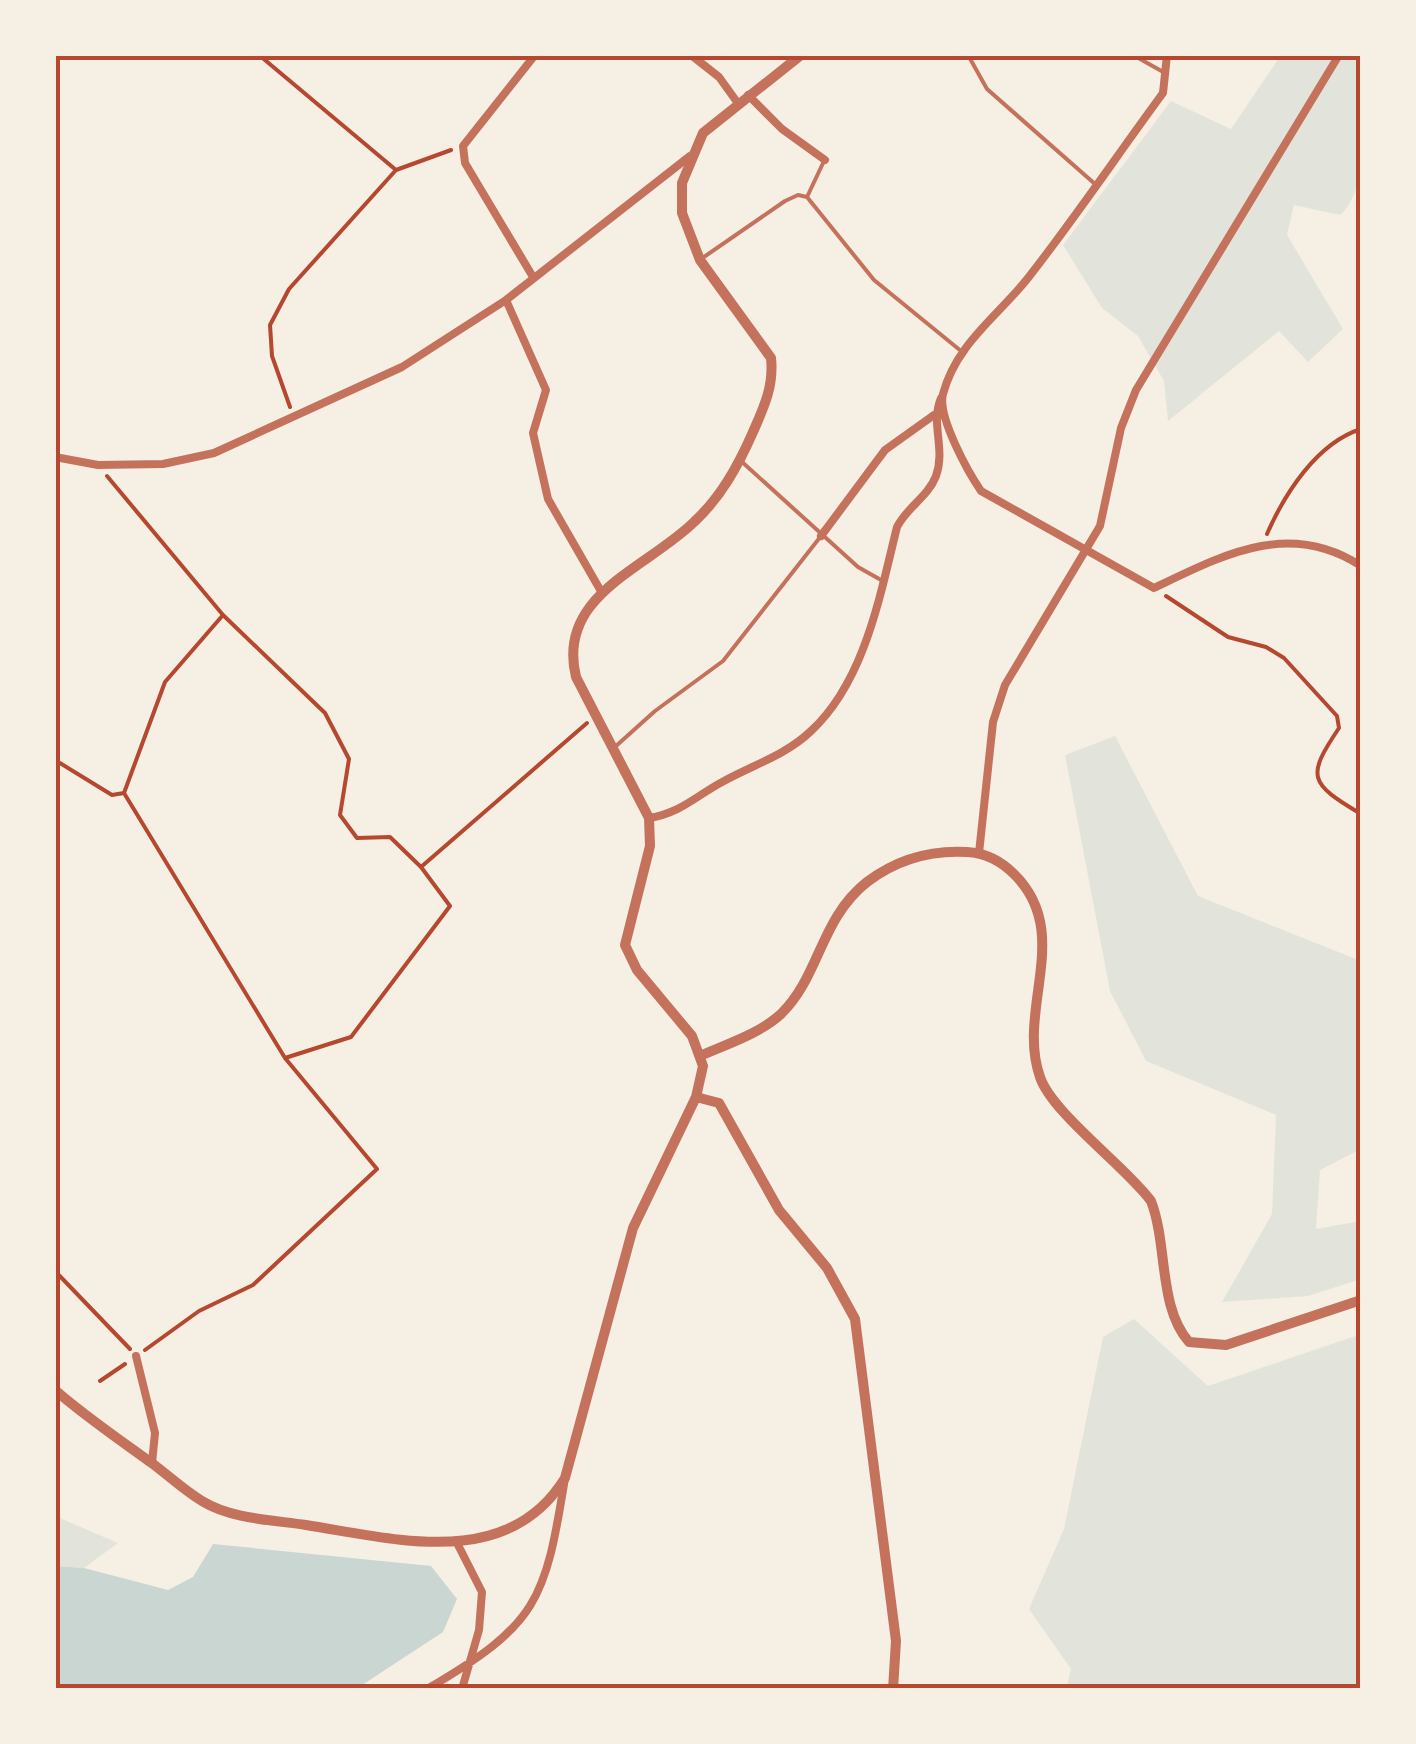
<svg xmlns="http://www.w3.org/2000/svg" width="1416" height="1744" viewBox="0 0 1416 1744" font-family="Quicksand,sans-serif">
<rect width="100%" height="100%" fill="#f6efe4"/>
<path fill="#e2e4dc" d="M1281,55H1361C1361,99 1374,185 1340,215L1294,205L1287,235L1343,329L1308,362L1279,331L1168,421L1164,381L1138,336L1102,308L1063,245L1171,101L1231,129Z
M1115,736L1198,896L1361,961V1149L1320,1170L1316,1229L1361,1221V1279L1308,1296L1222,1302L1272,1214L1276,1115L1146,1061L1110,991L1065,755Z
M1134,1319L1208,1386L1361,1334V1689H1066L1071,1669L1029,1609L1064,1529L1103,1337Z
M55,1516L118,1543L84,1568L55,1566Z"/>
<path fill="#c9d6d2" d="M213,1544L431,1566L457,1599L443,1632L356,1689H55V1566L84,1568L168,1590L193,1577Z"/>
<g fill="none" stroke-linecap="round" stroke-linejoin="round">
<path stroke="#b5482f" stroke-width="4" d="M259,55L396,170
M290,407L272,356L270,325L289,289L396,170L451,150
M107,476L223,615L325,713L349,759L340,815L357,838L390,837L421,867
M1267,534C1285,493 1317,443 1361,429
M1166,596L1228,637L1266,647L1284,658L1337,716L1339,728C1306,777 1309,783 1361,814
M55,760L112,795L124,793
M285,1058L351,1037L450,906L421,867L587,723
M55,1271L130,1349
M145,1350L199,1311L253,1285L377,1169L285,1058L124,793L165,682L223,615
M100,1381L125,1364"/>
<path stroke="#c5725c" stroke-width="4" d="M968,55L987,89L1095,184
M1133,55L1165,73
M807,197L824,161
M701,259L785,201L798,195L807,197L874,280L961,351
M741,461L858,567L881,580
M616,746L655,711L723,661L821,536"/>
<path stroke="#c5725c" stroke-width="8" d="M691,55L719,77L737,102
M1167,55L1163,93C1118,154 1075,218 1028,278C998,316 956,344 943,394C937,416 968,472 981,491L1154,588C1223,555 1289,519 1361,566
M748,95L782,129L825,160
M533,277L465,163L463,146L535,55
M506,300L546,390L533,433L548,499L602,593
M55,457L98,465L163,464L214,453L402,367L506,300L690,156
M821,536L885,450L934,415
M649,818C681,813 697,795 724,781C753,765 786,755 811,731C865,681 880,595 897,527C907,507 928,497 936,476C946,448 930,424 941,398
M979,853L993,722L1005,685L1100,526L1121,428L1136,390L1339,55
M136,1356L155,1433L152,1463
M457,1543L482,1592L479,1630L462,1689
M427,1689C538,1624 545,1602 565,1478"/>
<path stroke="#c5725c" stroke-width="10" d="M700,1056C727,1044 759,1034 781,1014C820,976 820,919 867,882C896,860 931,850 967,852C985,853 1001,861 1014,874C1074,933 1016,1009 1040,1077C1052,1113 1125,1166 1151,1201C1168,1245 1158,1307 1189,1342L1226,1345L1361,1300
M696,1097L719,1103L779,1210L827,1268L855,1319L896,1641L893,1689
M55,1390C86,1417 120,1440 153,1464C169,1476 185,1491 202,1501C231,1519 273,1520 306,1525C396,1539 508,1571 565,1478L633,1228L696,1097L703,1066L692,1036L637,970L625,945L650,846L649,818L576,677C556,595 646,569 694,522C721,497 738,466 753,432C764,407 774,386 771,358L700,260L682,213V183L703,133L801,55"/>
</g>
<rect width="1416" height="1744" fill="none" stroke="#f6efe4" stroke-width="115"/>
<rect x="58" y="58" width="1300" height="1628" fill="none" stroke="#b5482f" stroke-width="4"/>
</svg>
